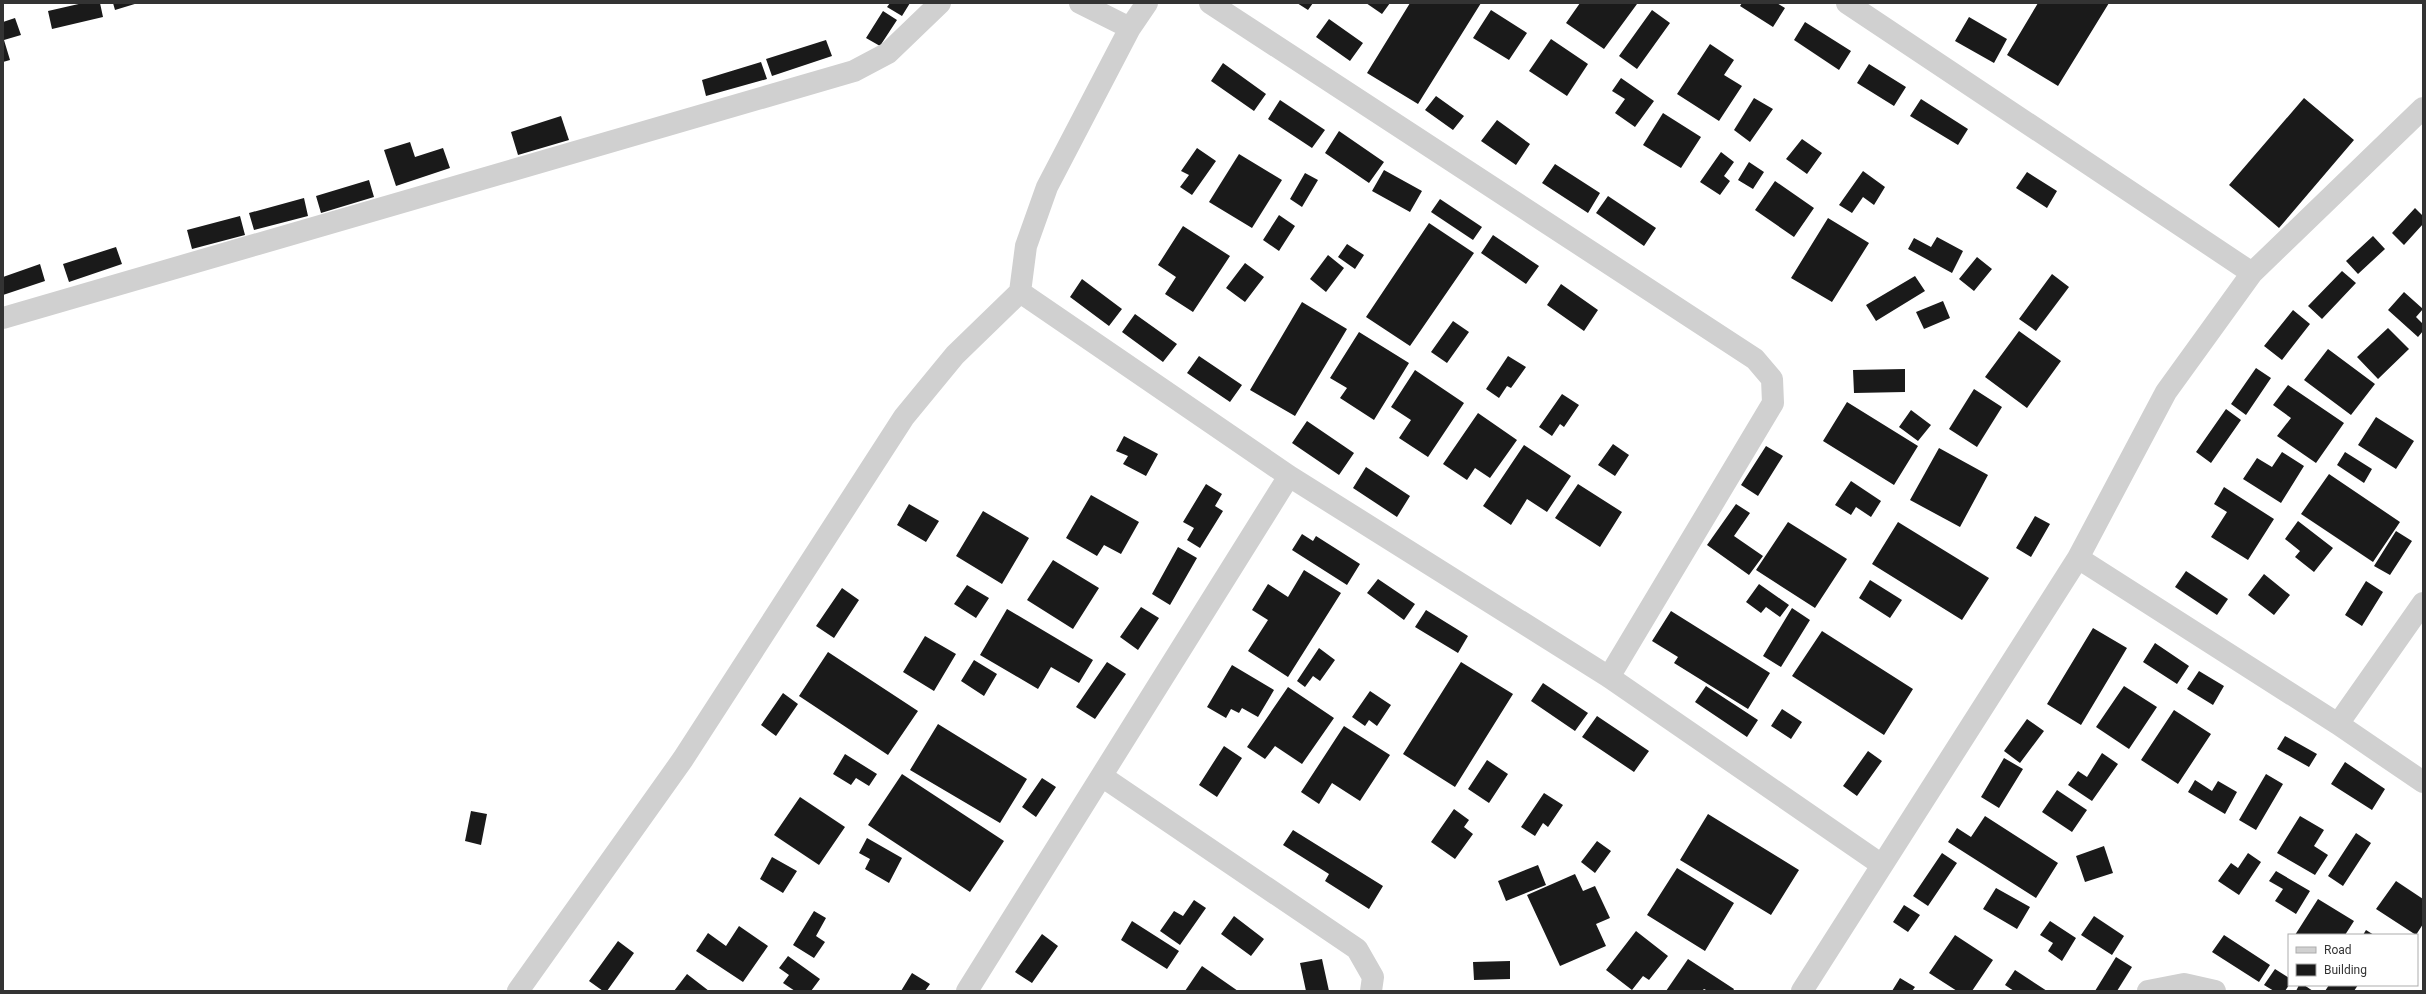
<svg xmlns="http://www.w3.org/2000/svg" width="2426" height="994" viewBox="0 0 2426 994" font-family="Roboto,sans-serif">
<rect width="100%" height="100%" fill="#fff"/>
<path fill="#1a1a1a" d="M83,3H100L103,17L52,29L48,11Z
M113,3H138L115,10Z
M890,3H910L902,16L887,7Z
M1297,3H1313L1308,10Z
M1366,3H1390L1382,14Z
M1410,3H1481L1418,104L1367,73Z
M1580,3H1636L1637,4L1604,49L1566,23Z
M1742,3H1777L1785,8L1773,27L1740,6Z
M2038,3H2109L2058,86L2007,55Z
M1491,10L1527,33L1509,60L1473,38Z
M1652,10L1670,23L1637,69L1619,56Z
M883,11L897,20L880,46L866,38Z
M1969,17L2007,39L1994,63L1955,41Z
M15,18L21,35L4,40L10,60L3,62V22Z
M1329,19L1363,43L1350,61L1316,37Z
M1805,22L1851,51L1839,70L1794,40Z
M1551,39L1588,64L1567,96L1529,71Z
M826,40L832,56L772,76L766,59Z
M1710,44L1734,60L1724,75L1742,86L1719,121L1677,94Z
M761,62L767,79L706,96L702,80Z
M1223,63L1266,94L1254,111L1211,81Z
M1869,64L1906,87L1894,106L1857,83Z
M1621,78L1654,101L1635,127L1615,113L1625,99L1612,91Z
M1436,96L1464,116L1453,130L1425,110Z
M1754,98L1773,109L1750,142L1734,130Z
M2304,98L2354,140L2279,228L2229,185Z
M1921,99L1968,129L1958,145L1910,116Z
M1280,100L1325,130L1312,148L1268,119Z
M1663,113L1701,137L1681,168L1643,145Z
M561,116L569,140L518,155L511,132Z
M1497,120L1530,144L1516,165L1481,141Z
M1339,131L1384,162L1369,183L1325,153Z
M1802,139L1822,153L1807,174L1786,159Z
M410,142L415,157L443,148L450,168L396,186L384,150Z
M1197,148L1216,161L1192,195L1180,187L1189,175L1181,171Z
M1721,152L1734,162L1724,176L1730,181L1720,195L1700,182Z
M1239,154L1282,180L1252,228L1209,202Z
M1749,162L1764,172L1753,189L1738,180Z
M1555,164L1600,193L1588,213L1542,183Z
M1384,170L1422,191L1410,212L1372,191Z
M1863,171L1885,187L1874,205L1863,197L1852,213L1839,205Z
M2027,172L2057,191L2047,208L2016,188Z
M1305,173L1318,180L1302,207L1290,199Z
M369,180L374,197L321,213L316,196Z
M1775,181L1814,208L1794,237L1755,210Z
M1608,196L1656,228L1644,246L1596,213Z
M304,198L308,216L254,230L249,213Z
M1440,199L1482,227L1473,240L1431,212Z
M2415,208L2423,216V224L2404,245L2392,233Z
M1279,215L1295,226L1279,251L1263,240Z
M240,216L245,235L192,249L187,230Z
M1828,218L1869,243L1832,302L1791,278Z
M1429,223L1474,253L1410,346L1366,317Z
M1183,226L1230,256L1193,312L1165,294L1176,277L1158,265Z
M1493,235L1539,266L1526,284L1481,253Z
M2373,236L2385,249L2358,274L2346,261Z
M1937,237L1963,251L1952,273L1908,249L1914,238L1931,247Z
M1347,244L1364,255L1355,269L1338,257Z
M116,247L122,264L69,282L63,264Z
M1328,255L1344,268L1326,292L1310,279Z
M1977,257L1992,269L1974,291L1959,279Z
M1245,263L1264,277L1245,302L1226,288Z
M40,264L45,281L3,295V277Z
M2342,271L2356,283L2322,319L2308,306Z
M2052,274L2069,287L2036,331L2019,319Z
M1915,276L1925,291L1876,321L1866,305Z
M1082,279L1122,309L1109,326L1070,297Z
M1561,284L1598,310L1584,331L1547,305Z
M2404,292L2423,309L2416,317L2423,324V331L2418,337L2388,310Z
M1943,301L1950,318L1924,329L1916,312Z
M1302,302L1347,329L1295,416L1250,390Z
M2293,310L2310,324L2282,360L2264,346Z
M1135,314L1177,344L1163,362L1122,332Z
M1453,321L1469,332L1447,363L1431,352Z
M2388,328L2409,349L2378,379L2357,357Z
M2019,331L2061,361L2027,408L1985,377Z
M1359,332L1409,363L1374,420L1340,398L1347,388L1330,378Z
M2328,349L2375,384L2351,415L2304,380Z
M1199,356L1242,385L1230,402L1187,373Z
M1508,356L1526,367L1511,388L1507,386L1499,398L1486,389Z
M2256,368L2271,378L2246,415L2231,404Z
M1905,369V392L1854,393L1853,370Z
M1415,370L1464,403L1428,457L1399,438L1411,420L1391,407Z
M2288,385L2344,423L2316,463L2277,436L2291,418L2273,405Z
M1974,389L2002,407L1977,447L1949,429Z
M1562,394L1579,405L1564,427L1560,424L1552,436L1539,427Z
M1847,402L1918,446L1894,485L1823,441Z
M2226,409L2241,420L2211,463L2196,452Z
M1911,410L1931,425L1918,441L1899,427Z
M1478,413L1517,440L1490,478L1475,468L1467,480L1443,464Z
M2376,417L2414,441L2396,469L2358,445Z
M1307,421L1354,453L1339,475L1292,443Z
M1124,436L1158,454L1146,476L1123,464L1128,456L1116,451Z
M1613,444L1629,455L1615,476L1598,465Z
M1524,445L1571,476L1547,512L1527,499L1511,525L1483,506Z
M1766,446L1783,456L1758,496L1741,485Z
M1939,448L1988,475L1960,527L1910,500Z
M2282,452L2304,466L2281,503L2243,479L2257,458L2272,467Z
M2345,452L2372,469L2364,483L2337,465Z
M1366,467L1410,496L1397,517L1353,488Z
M2329,474L2400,522L2373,562L2301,514Z
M1851,481L1881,501L1871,517L1856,507L1851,515L1835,505Z
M1206,484L1222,494L1215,506L1223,511L1200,548L1187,540L1194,528L1183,522Z
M1578,484L1622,512L1600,547L1555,518Z
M2224,487L2274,519L2248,560L2211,537L2227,512L2214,504Z
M1091,495L1139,522L1121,554L1104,545L1097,556L1066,538Z
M909,504L939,521L926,542L897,525Z
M1736,504L1750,513L1734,536L1763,556L1749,575L1707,545Z
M983,511L1029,538L1002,584L956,556Z
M2035,516L2050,524L2031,557L2016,548Z
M2298,521L2333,548L2314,572L2295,557L2300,551L2285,539Z
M1788,522L1847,559L1815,608L1756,570Z
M1898,522L1989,578L1962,620L1872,564Z
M2396,531L2412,541L2390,575L2374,566Z
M1302,534L1313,541L1316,536L1360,564L1347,585L1292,550Z
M1178,547L1197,558L1170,605L1152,594Z
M1053,560L1099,588L1073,629L1027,600Z
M1304,570L1341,593L1288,677L1248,651L1268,620L1252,610L1268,584L1288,597Z
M2186,571L2228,599L2217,615L2175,587Z
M2264,574L2290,595L2274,615L2248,595Z
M1378,579L1415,604L1404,620L1367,593Z
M1870,580L1902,600L1890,618L1859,598Z
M2366,581L2383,592L2362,626L2345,615Z
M1759,584L1789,605L1780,617L1766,607L1761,613L1746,602Z
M967,585L989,598L976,618L954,604Z
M842,588L859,600L834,638L816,626Z
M1141,607L1159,618L1138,650L1120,637Z
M1792,608L1810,620L1781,667L1763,656Z
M1007,609L1093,660L1079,683L1051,667L1038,689L980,655Z
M1426,610L1468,636L1458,653L1415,627Z
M1671,611L1770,673L1748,709L1674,663L1678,657L1652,641Z
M2093,628L2127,648L2081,725L2047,704Z
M1822,631L1913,689L1884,735L1792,676Z
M925,636L956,654L934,691L903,672Z
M2155,643L2189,666L2177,684L2143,662Z
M1319,648L1335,660L1320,681L1313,676L1305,687L1297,681Z
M828,652L918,711L888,755L799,696Z
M974,660L997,674L984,696L961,681Z
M1107,662L1126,674L1095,719L1076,707Z
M1461,662L1513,694L1455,787L1403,754Z
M1232,665L1274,690L1258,717L1242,708L1239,713L1231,709L1226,718L1207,707Z
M2199,671L2224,686L2213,705L2187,689Z
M1543,683L1588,713L1575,731L1531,701Z
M1706,686L1758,720L1747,737L1695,702Z
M2124,686L2157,707L2129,749L2096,727Z
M1288,687L1334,718L1302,764L1275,746L1265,759L1247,747Z
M1370,691L1391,705L1377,726L1369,720L1365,726L1352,717Z
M783,693L798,704L776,736L761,725Z
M1782,709L1802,722L1791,739L1771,726Z
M2174,710L2211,734L2178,784L2141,760Z
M1597,716L1649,751L1634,772L1582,737Z
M2027,719L2044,731L2020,763L2004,751Z
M938,724L1027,779L1000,823L910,770Z
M1344,726L1390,755L1360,801L1332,783L1319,804L1301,792Z
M2285,736L2317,754L2309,767L2277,749Z
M1224,746L1242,758L1217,797L1199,785Z
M1868,751L1882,761L1857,796L1843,786Z
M2102,753L2118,764L2092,801L2068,785L2078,771L2087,777Z
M845,754L877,774L869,786L856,778L851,785L833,774Z
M2004,758L2023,769L1999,808L1981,797Z
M1487,760L1508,774L1489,803L1468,789Z
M2345,762L2385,789L2372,810L2331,784Z
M902,774L1004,841L970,892L868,825Z
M2266,774L2283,784L2256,830L2239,820Z
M1042,778L1056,787L1036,817L1022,807Z
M2195,780L2212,791L2218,781L2237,792L2225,814L2188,792Z
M2057,790L2087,810L2072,832L2042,812Z
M1544,793L1563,805L1548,827L1543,823L1535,836L1521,827Z
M800,797L845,827L819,865L774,835Z
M1454,809L1469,820L1464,827L1473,834L1455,859L1431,842Z
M471,811L487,814L481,845L465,841Z
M1708,814L1799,870L1771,915L1680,860Z
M1985,816L2058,863L2036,898L1948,842L1957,828L1971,837Z
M2300,816L2324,830L2314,846L2328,855L2315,875L2277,853Z
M1293,830L1383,886L1369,909L1325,881L1329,874L1283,845Z
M2356,833L2371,843L2343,886L2328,876Z
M867,838L902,858L889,883L865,869L870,859L859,853Z
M1597,841L1611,851L1595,873L1581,862Z
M2104,846L2113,873L2085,882L2076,856Z
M1942,853L1957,863L1928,906L1913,896Z
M2248,853L2261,862L2239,895L2218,881L2231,863L2238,868Z
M772,857L797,871L783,893L760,879Z
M1538,865L1546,885L1506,901L1498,881Z
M1677,868L1734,903L1705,951L1647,915Z
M2276,871L2310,891L2296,914L2275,901L2283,889L2269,881Z
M1575,874L1583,891L1595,886L1610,918L1596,924L1606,946L1560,966L1527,895Z
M2396,881L2423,899V924L2416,935L2376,909Z
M1996,888L2030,907L2017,929L1983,909Z
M2318,899L2354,921L2345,935H2295Z
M1194,900L1206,908L1180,945L1160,931L1174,911L1183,916Z
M1904,905L1920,915L1908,932L1893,922Z
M814,911L826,918L816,936L825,942L814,958L793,945Z
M1234,916L1264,939L1251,956L1221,934Z
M2094,916L2124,936L2112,955L2081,935Z
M1132,921L1179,951L1167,969L1121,940Z
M2050,921L2076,938L2062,961L2048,951L2053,943L2040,935Z
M739,926L768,946L743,982L696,951L708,933L726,946Z
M2366,930L2374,935H2363Z
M1636,931L1668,956L1649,980L1643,976L1632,990L1606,970Z
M1042,934L1058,946L1032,983L1015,972Z
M1955,935L1993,960L1972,991H1957L1929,973Z
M2224,935L2270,965L2259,982L2212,952Z
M618,941L634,953L607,991H603L589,981Z
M788,956L820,979L811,991H795L783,983L789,975L779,968Z
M2116,957L2132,967L2117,991H2095Z
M1322,959L1329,991H1306L1300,963Z
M1688,959L1734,989L1733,991H1708L1704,989L1702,991H1666Z
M1510,961V979L1474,980L1473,962Z
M1202,966L1238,991H1185Z
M2275,969L2289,978V985L2285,991H2274L2264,985Z
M2015,970L2047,991H2014L2005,985Z
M912,973L930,984L925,991H901Z
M687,974L709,991H674Z
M1900,978L1915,987L1912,991H1892Z
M2299,985H2304L2313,991H2296Z
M2329,985H2358L2354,991H2325Z"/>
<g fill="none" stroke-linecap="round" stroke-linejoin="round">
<path stroke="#d0d0d0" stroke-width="22" d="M1080,3L1130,28
M1210,3L1755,359L1772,379L1773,403L1609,677
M1847,3L2252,273
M1020,292L1289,476L1609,677L1882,865
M3,318L854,71L888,53L940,3
M2078,558L2338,724L2423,782
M2338,724L2423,603
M1103,777L1357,949L1373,977L1371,991
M518,991L683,759L904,417L955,355L1020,292L1026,246L1047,187L1130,28L1147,3
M967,991L1289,476
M1802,991L2078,558L2166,392L2252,273L2423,108
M2148,991L2184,984L2215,991"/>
</g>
<rect width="2426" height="994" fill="none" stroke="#333333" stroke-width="8"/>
<rect x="2288" y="934" width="130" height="52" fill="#ffffff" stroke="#adadad"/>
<rect x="2296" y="947" width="20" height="6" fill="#d0d0d0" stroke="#adadad"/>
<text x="2324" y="954" font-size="12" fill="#333333">Road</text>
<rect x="2296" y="964" width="20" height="12" fill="#1a1a1a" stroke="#adadad"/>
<text x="2324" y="974" font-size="12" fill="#333333">Building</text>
</svg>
